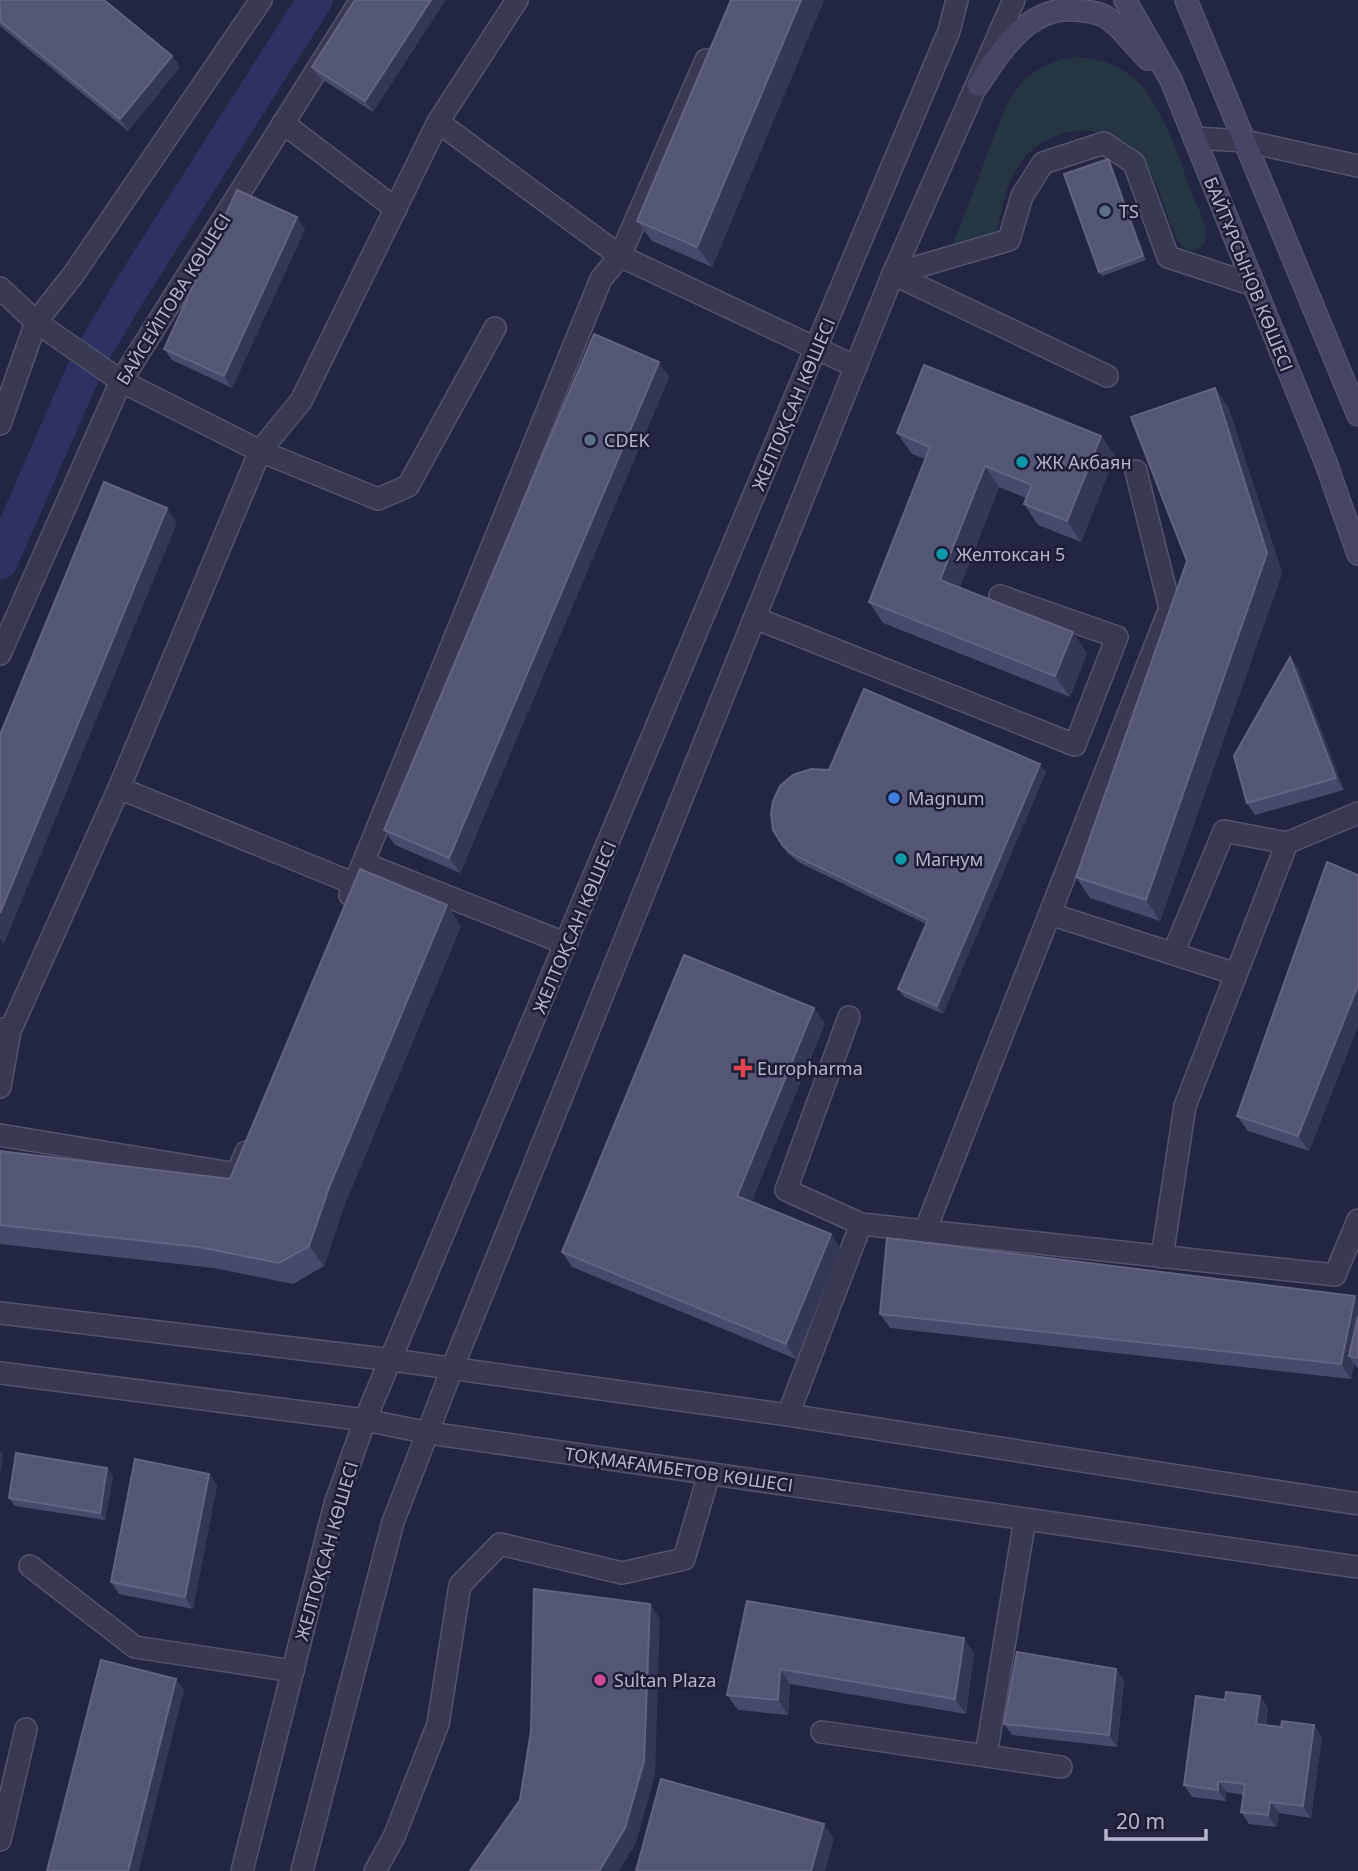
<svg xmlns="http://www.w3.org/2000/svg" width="1358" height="1871" viewBox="0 0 1358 1871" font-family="'Noto Sans',sans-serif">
<rect width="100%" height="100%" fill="#232642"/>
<path fill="#253543" d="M1075,57C1096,58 1115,63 1131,76C1163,103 1179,158 1193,196C1198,208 1207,224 1206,238C1205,243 1204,243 1201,247L1189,251C1166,241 1163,167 1127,143C1087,118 1033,132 1013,175C1004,194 1000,216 996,237L952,247L1007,103C1024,75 1043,62 1075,57Z"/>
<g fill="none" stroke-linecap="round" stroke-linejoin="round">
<path stroke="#2e3262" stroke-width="35" d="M0,562L89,359L129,292L315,0"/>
<g stroke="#52546c" stroke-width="24">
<path id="service" d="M438,122L620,256L856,367
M283,123L396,209
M893,274L1009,240L1022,196L1043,163L1104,143L1134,163L1168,257L1254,285
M893,274L1107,376
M121,381L260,451L378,499L408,486L495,328
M755,618L1075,745L1117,637L1000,596
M119,788L355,884
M363,863L567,944
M350,895L601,279L620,256L706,60
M1050,914L1236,974
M1173,954L1224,831L1287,843
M849,1017L786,1190L861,1224
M0,1029L10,1031L0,1087
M10,1031L119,788L260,451L301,401L438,122L517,0
M0,1135L237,1174L246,1152
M925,1231L1170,608L1136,471
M1162,1257L1185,1106L1287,843L1358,813
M788,1415L861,1224L1335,1275L1358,1220
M30,1566L135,1647L293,1671
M822,1732L1061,1767
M986,1755L1025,1519
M0,1840L26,1729
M375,1871L394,1837L438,1724L460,1585L500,1544L622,1573L684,1559L709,1474"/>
</g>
<g stroke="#52546c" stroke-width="24">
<path id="minor" d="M1194,138L1245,141L1358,166
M0,288L36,322L121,381
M0,424L36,322L73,275L261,0
M0,654L121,381L361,0"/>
</g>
<g stroke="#52546c" stroke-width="24">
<path id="tertiary" d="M0,1313L392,1360L788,1415L1358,1504
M0,1373L365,1420L429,1433L1358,1567
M242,1871L335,1504L365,1420L949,31L957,0
M302,1871L393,1522L452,1369L893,274L1014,0"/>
</g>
<g stroke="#52546c" stroke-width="24">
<path id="secondary" d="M1125,0L1171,80L1326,463L1358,554
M1186,0L1358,415
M978,85C1001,51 1028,6 1075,10C1085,11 1097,12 1106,17C1123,28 1134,46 1148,59"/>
</g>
<use href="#service" stroke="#383952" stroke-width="21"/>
<use href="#minor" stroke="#383952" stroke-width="21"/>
<use href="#tertiary" stroke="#383952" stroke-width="21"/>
<use href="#secondary" stroke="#454665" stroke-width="21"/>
</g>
<path fill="#474a6a" d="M0,0L172,56L180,67L128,131L0,26Z
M355,0L373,112L320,78L312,67Z
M731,0H824L712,267L652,241L637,221Z
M1111,163L1146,260L1102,276L1099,272Z
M297,217L305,229L232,388L172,360L164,349Z
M669,377L460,873L395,845L384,830Z
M1215,388L1229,409L1282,573L1160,921L1090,898L1076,877L1187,561Z
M897,433L1101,436L1115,456L1081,542L1038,525L1024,504L1026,498L999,487L960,587L1087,653L1070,697L883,623L869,602L925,459L912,454Z
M1290,657L1298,668L1344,790L1255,815L1247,803Z
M829,770L1046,772L943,1014L904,997L898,989L926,924L800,863L788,854L783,846Z
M1358,875V1026L1309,1151L1248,1131L1237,1116Z
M461,926L344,1206L324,1266L293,1284L214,1268L0,1244V1151L230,1179Z
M825,1023L751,1202L841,1249L796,1359L572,1267L562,1252Z
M1358,1300V1368L1354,1364L1351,1379L890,1328L880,1314Z
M107,1468L113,1476L105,1520L15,1506L9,1498Z
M217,1485L193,1609L119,1594L111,1582Z
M747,1601L974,1653L966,1714L790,1684L788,1715L738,1710L727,1695Z
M1116,1669L1124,1681L1117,1747L1012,1735L1004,1724Z
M1260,1696L1268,1708L1266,1725L1322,1737L1311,1818L1279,1813L1276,1827L1249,1824L1241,1812L1244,1795L1226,1792V1801L1192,1797L1184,1785L1225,1700Z"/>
<path fill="#343756" d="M431,0H446L373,112L365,101Z
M801,0H824L712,267L697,247Z
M172,56L180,67L128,131L120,119Z
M1108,159L1111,163L1146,260L1143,256Z
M297,217L305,229L232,388L224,376Z
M659,362L669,377L460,873L449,858Z
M1215,388L1229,409L1282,573L1160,921L1146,900Z
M1101,436L1115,456L1081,542L1067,521Z
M985,466L999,487L955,600L940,580Z
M167,508L177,523L4,944L0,939V913Z
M1073,632L1087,653L1070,697L1055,676Z
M1290,657L1298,668L1344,790L1336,778Z
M1040,764L1046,772L943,1014L937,1006Z
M447,905L461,926L344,1206L324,1266L309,1246L330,1185Z
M1358,985V1026L1309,1151L1298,1136Z
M814,1008L825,1023L747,1211L737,1196Z
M831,1234L841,1249L796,1359L786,1344Z
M1355,1296L1358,1300V1346L1349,1356L1354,1364L1351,1379L1341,1364Z
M0,1451L3,1455L0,1477Z
M107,1468L113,1476L105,1520L100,1513Z
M209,1474L217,1485L193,1609L185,1597Z
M650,1604L660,1619L655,1776L636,1843L619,1871H599Z
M964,1638L974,1653L966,1714L955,1699Z
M780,1669L790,1684L788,1715L778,1700Z
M1116,1669L1124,1681L1117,1747L1109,1735Z
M176,1679L184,1690L139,1871H128Z
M1260,1696L1268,1708L1264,1736L1256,1724Z
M1314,1725L1322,1737L1311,1818L1303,1806Z
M1218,1781L1226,1792V1801L1218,1790Z
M1270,1802L1279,1813L1276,1827L1268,1815Z
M824,1824L834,1839L825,1871H811Z"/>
<path fill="#535675" stroke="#626482" stroke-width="2" d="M0,0H104L172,56L120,119L0,21Z
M355,0H431L365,101L312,67Z
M731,0H801L697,247L637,221Z
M1108,159L1143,256L1099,272L1064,174Z
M237,190L297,217L224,376L164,349Z
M594,334L659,362L449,858L384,830Z
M924,365L1101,436L1067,521L1024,504L1032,485L985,466L940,580L1073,632L1055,676L869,602L930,447L897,433Z
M1215,388L1267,553L1146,900L1076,877L1187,561L1131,417Z
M104,482L167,508L0,913V735Z
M1290,657L1336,778L1247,803L1234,756Z
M864,689L1040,764L937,1006L898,989L928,920L794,855L783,846L773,830L771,813L773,801L780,786L793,775L811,769L829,770Z
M1327,862L1358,875V985L1298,1136L1237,1116Z
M360,869L447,905L330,1185L309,1246L279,1263L199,1247L0,1225V1151L230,1179Z
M684,955L814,1008L737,1196L831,1234L786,1344L562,1252Z
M887,1238L1355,1296L1341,1364L880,1314Z
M1358,1316V1358L1349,1356Z
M16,1453L107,1468L100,1513L9,1498Z
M135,1459L209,1474L185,1597L111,1582Z
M534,1589L650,1604L644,1761L625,1828L599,1871H470L520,1800L531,1731Z
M747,1601L964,1638L955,1699L780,1669L778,1700L727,1695Z
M1017,1652L1116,1669L1109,1735L1004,1724Z
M101,1660L176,1679L128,1871H47Z
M1226,1692L1260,1696L1256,1724L1281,1727L1282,1721L1314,1725L1303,1806L1270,1802L1268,1815L1241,1812L1245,1784L1218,1781V1790L1184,1785L1196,1696L1225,1700Z
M661,1779L824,1824L811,1871H636Z"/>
<g fill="#5c6f8a" stroke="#1c1e37" stroke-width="2.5">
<circle cx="1105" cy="211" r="7"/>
<circle cx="590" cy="440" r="7"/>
</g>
<g fill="#0f9aa8" stroke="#1c1e37" stroke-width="2.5">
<circle cx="1022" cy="462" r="7"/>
<circle cx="942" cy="554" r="7"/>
<circle cx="901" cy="859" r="7"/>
</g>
<circle fill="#3f7fe0" stroke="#1c1e37" stroke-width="2.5" cx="894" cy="798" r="7"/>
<path fill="#e0444e" stroke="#1c1e37" stroke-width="2.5" d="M739.5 1057.5h7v7h7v7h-7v7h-7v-7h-7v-7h7z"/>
<circle fill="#d1479c" stroke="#1c1e37" stroke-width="2.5" cx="600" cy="1680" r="7"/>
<g text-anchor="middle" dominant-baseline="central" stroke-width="5" stroke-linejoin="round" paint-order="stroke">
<g font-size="18" fill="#b4b5cc" stroke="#1c1e37" text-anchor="start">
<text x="1119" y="211">TS</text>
<text x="604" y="440">CDEK</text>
<text x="1036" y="462">ЖК Акбаян</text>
<text x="956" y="554">Желтоксан 5</text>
<text x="908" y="798">Magnum</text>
<text x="915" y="859">Магнум</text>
<text x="757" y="1068">Europharma</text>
<text x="614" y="1680">Sultan Plaza</text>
</g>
<g font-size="18" fill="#b4b5cc" stroke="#1c1e37">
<text transform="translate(1249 274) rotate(68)">БАЙТҰРСЫНОВ КӨШЕСІ</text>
<text transform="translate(173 299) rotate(-58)">БАЙСЕЙІТОВА КӨШЕСІ</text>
<text transform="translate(793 404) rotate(-67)">ЖЕЛТОҚСАН КӨШЕСІ</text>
<text transform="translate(574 927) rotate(-67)">ЖЕЛТОҚСАН КӨШЕСІ</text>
<text transform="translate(679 1469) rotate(8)">ТОҚМАҒАМБЕТОВ КӨШЕСІ</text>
<text transform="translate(326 1551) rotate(-74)">ЖЕЛТОҚСАН КӨШЕСІ</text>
</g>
</g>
<path d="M1106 1829v10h100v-10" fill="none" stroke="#b4b5cc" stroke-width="3.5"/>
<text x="1116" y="1829" font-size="21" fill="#b4b5cc" stroke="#1c1e37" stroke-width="5" paint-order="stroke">20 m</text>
</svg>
